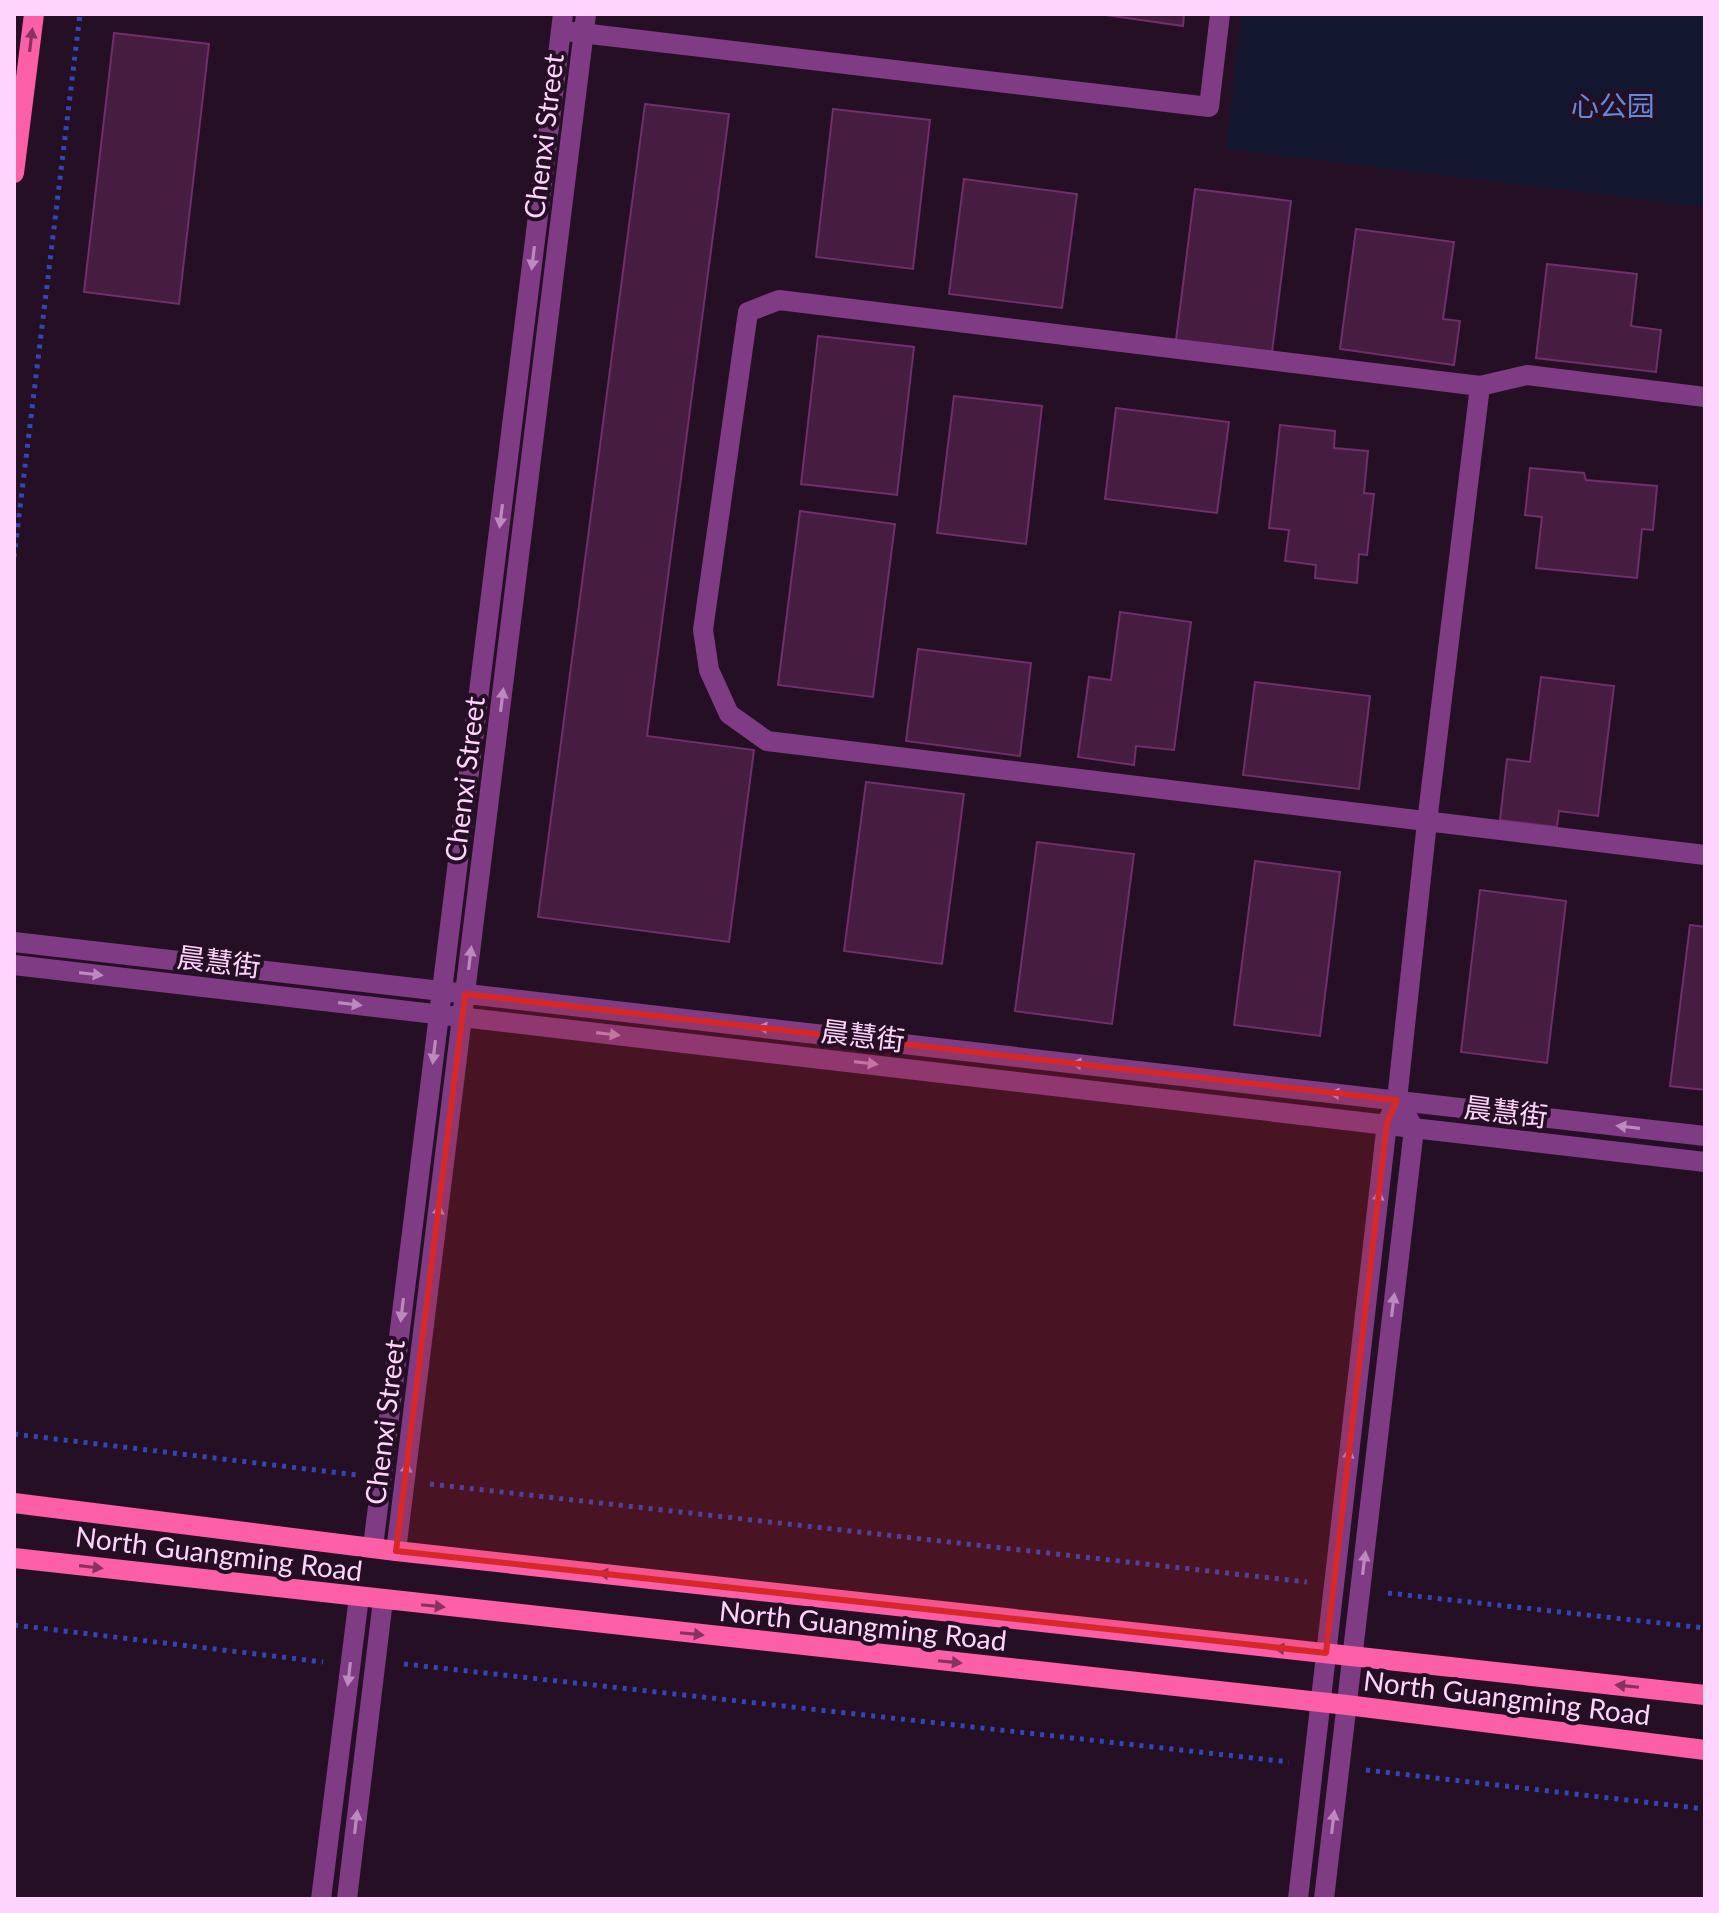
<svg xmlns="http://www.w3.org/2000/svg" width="1719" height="1913" viewBox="0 0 1719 1913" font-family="Lato,'Noto Sans SC',sans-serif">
<rect width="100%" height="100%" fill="#250f24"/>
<path fill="#12162f" d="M1242,14H1705V207L1226,149Z"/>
<path fill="#461c41" stroke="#712e6b" stroke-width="2" d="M1099,14H1184L1183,26Z
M114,33L209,44L179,304L84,292Z
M645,104L729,114L647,736L754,750L729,942L538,917Z
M833,109L930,120L913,269L816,257Z
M964,179L1077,194L1062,308L949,294Z
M1195,189L1291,201L1272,352L1176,340Z
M1356,229L1454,242L1443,319L1460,321L1454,365L1340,349Z
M1547,264L1637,274L1631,326L1661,330L1656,372L1536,358Z
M818,336L914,347L897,495L801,484Z
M954,396L1042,406L1026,544L937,533Z
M1116,408L1229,422L1217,513L1105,499Z
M1280,425L1335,431L1334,448L1368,451L1364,493L1374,494L1367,555L1359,554L1357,583L1315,578L1316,565L1285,561L1289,530L1269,528Z
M1530,468L1584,473L1586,480L1657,486L1653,530L1642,529L1637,578L1536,568L1542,517L1525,515Z
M800,511L895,524L873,697L778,685Z
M1120,612L1191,622L1174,750L1136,746L1134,765L1078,757L1089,677L1111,680Z
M918,649L1031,663L1020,756L906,741Z
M1541,677L1614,686L1598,816L1559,811L1557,827L1500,820L1507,759L1530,762Z
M1255,682L1370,696L1359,789L1243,775Z
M866,782L964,794L942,964L844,951Z
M1037,842L1134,854L1112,1024L1015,1011Z
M1255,861L1340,872L1320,1036L1234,1025Z
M1480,890L1566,901L1547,1063L1461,1052Z
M1690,925L1705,927V1090L1670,1086Z"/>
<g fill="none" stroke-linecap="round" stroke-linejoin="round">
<path stroke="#3247b5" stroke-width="5" stroke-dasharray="4 6" stroke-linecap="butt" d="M14,557L80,14
M14,1434L357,1475
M430,1484L1307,1582
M1388,1593L1705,1628
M14,1625L323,1662
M404,1664L1289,1762
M1366,1770L1705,1809"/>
<path stroke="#7f3b83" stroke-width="20" d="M573,32L1209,107L1220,14
M1705,397L1527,375L1480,386L779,300L748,312L703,630L709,670L729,714L767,741L1705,855
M14,942L1705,1136
M14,965L1705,1162
M373,1547L563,14
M396,1551L586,14
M321,1899L359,1597
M347,1899L383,1600
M1298,1899L1387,1123L1397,1100L1427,822L1480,386
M1324,1899L1414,1129L1408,1118"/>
<path stroke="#fc5ea8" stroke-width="20" d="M14,173L34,14
M14,1503L396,1551L1705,1695
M14,1558L1347,1705L1705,1750"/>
</g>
<defs><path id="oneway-solid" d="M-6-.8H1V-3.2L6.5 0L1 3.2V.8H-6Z" transform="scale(2)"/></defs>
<g fill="#86335f">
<use href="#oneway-solid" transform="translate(31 40) rotate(-83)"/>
<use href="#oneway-solid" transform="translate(91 1567) rotate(7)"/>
<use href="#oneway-solid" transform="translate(610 1574) rotate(-174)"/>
<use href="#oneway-solid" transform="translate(433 1606) rotate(6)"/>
<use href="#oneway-solid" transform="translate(692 1634) rotate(6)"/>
<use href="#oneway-solid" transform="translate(1286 1649) rotate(-174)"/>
<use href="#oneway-solid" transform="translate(950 1662) rotate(6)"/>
<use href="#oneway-solid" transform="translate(1627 1686) rotate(-174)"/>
</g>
<g fill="#be88c0">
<use href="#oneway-solid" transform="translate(533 258) rotate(97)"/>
<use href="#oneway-solid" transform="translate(501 516) rotate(97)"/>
<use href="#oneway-solid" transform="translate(502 700) rotate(-83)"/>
<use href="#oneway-solid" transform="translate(470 958) rotate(-83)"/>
<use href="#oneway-solid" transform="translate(91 974) rotate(7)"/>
<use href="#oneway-solid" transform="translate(350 1004) rotate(7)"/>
<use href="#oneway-solid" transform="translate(769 1028) rotate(-174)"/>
<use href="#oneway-solid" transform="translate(608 1034) rotate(7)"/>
<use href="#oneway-solid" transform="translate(434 1052) rotate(97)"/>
<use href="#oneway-solid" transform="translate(866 1063) rotate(7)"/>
<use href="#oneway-solid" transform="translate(1083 1064) rotate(-174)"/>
<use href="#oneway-solid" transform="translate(1341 1094) rotate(-174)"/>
<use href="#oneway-solid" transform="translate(1628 1127) rotate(-173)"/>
<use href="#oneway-solid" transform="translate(1378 1202) rotate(-83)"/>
<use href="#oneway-solid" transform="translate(438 1216) rotate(-83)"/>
<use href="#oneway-solid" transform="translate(1393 1305) rotate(-83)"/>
<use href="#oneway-solid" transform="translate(402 1310) rotate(97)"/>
<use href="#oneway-solid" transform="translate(1348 1460) rotate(-83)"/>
<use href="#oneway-solid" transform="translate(406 1474) rotate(-83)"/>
<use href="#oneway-solid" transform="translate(1364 1563) rotate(-83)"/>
<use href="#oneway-solid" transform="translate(349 1674) rotate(97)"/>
<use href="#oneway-solid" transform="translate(356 1822) rotate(-83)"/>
<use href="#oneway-solid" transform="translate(1333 1822) rotate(-83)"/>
</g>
<path fill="#d62828" fill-opacity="0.2" stroke="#d62828" stroke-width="6" stroke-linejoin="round" d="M465,994L1397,1100L1387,1123L1326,1653L396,1551Z"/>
<g text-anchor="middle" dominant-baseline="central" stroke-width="8" stroke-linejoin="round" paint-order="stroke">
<g font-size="28" fill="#618cdd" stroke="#250f24">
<text x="1613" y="105">心公园</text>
</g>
<g font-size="28" fill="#fed4fd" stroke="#250f24">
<text transform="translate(543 136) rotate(-83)">Chenxi Street</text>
<text transform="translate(464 779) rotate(-83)">Chenxi Street</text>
<text transform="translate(219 961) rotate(7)">晨慧街</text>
<text transform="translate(863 1035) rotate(7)">晨慧街</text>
<text transform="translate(1506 1111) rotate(7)">晨慧街</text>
<text transform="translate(384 1422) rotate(-83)">Chenxi Street</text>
<text transform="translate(219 1553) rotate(7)">North Guangming Road</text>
<text transform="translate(863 1625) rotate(6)">North Guangming Road</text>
<text transform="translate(1507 1697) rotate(7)">North Guangming Road</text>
</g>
</g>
<rect width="1719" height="1913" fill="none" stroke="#fed4fd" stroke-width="32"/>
</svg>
